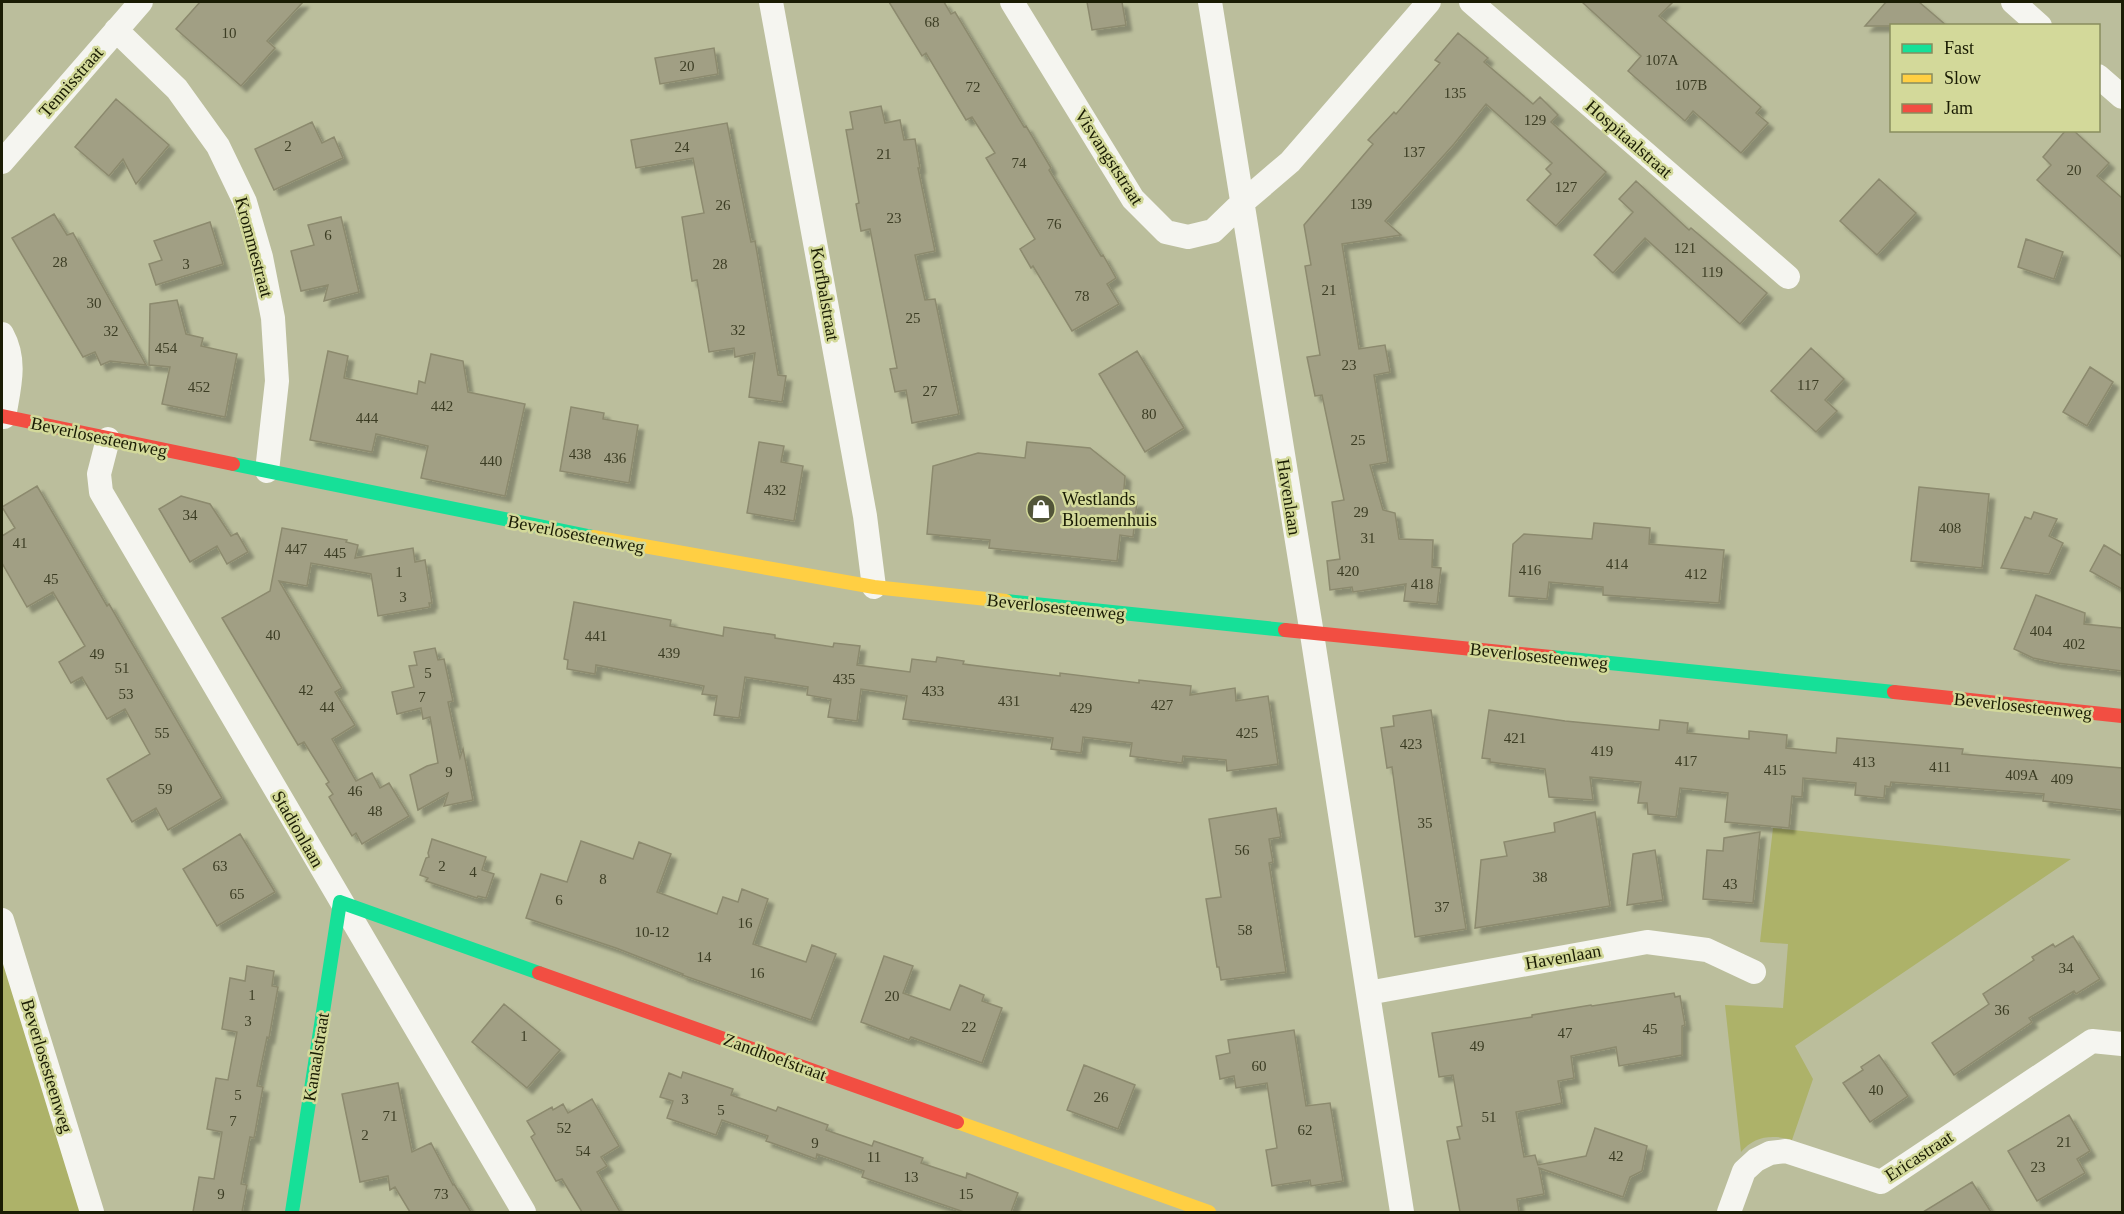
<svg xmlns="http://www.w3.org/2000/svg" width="2124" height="1214" viewBox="0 0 2124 1214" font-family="Georgia,serif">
<defs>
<filter id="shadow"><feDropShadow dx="5.5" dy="5.5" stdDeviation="1.5" flood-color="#0004"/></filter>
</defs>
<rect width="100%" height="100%" fill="#bbbe9c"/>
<path fill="#adb269" d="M1773,828L2071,859L1795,1046L1813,1079L1792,1140C1772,1134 1754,1136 1741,1152L1725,1005L1783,1008L1788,944L1760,942Z
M2,955L86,1212H2Z"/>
<path fill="#a19f84" stroke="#8c8a6e" stroke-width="1.5" filter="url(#shadow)" d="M200,2H303L267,41L275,48L241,86L176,29Z
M889,2H944L951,14L955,12L1024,127L1026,126L1051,168L1049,170L1101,256L1103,255L1116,278L1107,284L1119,304L1072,331L1033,266L1031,268L1020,249L1035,239L986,158L995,153L972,117L966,120L926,53L922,56Z
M1087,2H1122L1126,25L1092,30Z
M1582,2H1673L1659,16L1761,107L1756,113L1768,123L1741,153L1693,111L1685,121L1628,71L1641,56Z
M1886,2H1919L1947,26H1865Z
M1458,33L1488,58L1484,62L1533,104L1540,97L1558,115L1551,122L1606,172L1556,226L1527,200L1551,174L1546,169L1552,163L1486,104L1454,144L1385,221L1401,235L1342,244L1359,349L1385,345L1390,372L1374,375L1388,462L1370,465L1383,510L1395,513L1399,539L1433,540L1432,567L1441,568L1437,604L1404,601L1406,584L1353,592L1352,587L1330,590L1327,561L1340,559L1332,502L1344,500L1322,395L1315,396L1307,357L1320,355L1305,266L1311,265L1304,225L1373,144L1368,140L1394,112L1396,114L1440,63L1435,60Z
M714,48L718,74L660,84L655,58Z
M116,99L169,145L136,184L123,159L109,176L75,147Z
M881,106L885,123L900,120L904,140L915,139L920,168H918L935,251L915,255L925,300L935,299L959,414L912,423L906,390L895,392L890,369L897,368L870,229L861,231L856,204L859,203L846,130L853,129L850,112Z
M312,122L322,143L334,137L343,158L274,190L255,149Z
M727,123L751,242L755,241L778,375L786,376L782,402L749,397L755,353L735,357L734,348L709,352L697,280L692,281L682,217L704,213L693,158L636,168L631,140Z
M2066,130H2073L2109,163L2097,176L2122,198V257L2037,180L2051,165L2043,157Z
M1879,179L1916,213L1877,255L1840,221Z
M1636,181L1689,230L1691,228L1767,293L1740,324L1645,238L1613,273L1594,255L1633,212L1619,199Z
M54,214L67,235L73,233L146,365L110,361L101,365L95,352L83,357L12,238Z
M341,217L359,292L324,301L328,285L301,291L291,251L314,245L308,225Z
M210,222L223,264L156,285L149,264L162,260L154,241Z
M2026,239L2063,252L2054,279L2018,267Z
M177,300L186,334L203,338L201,346L237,354L225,417L162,404L170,367L149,365L150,304Z
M1811,348L1844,379L1825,400L1837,411L1816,432L1771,391Z
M328,351L348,356L344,378L417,394L419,381L425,383L431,354L463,361L468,392L525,404L505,496L421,478L428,446L376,434L372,452L310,440Z
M1137,351L1184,428L1145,452L1099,374Z
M2090,367L2113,382L2087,426L2063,412Z
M571,407L604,413L603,419L638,425L629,483L560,471Z
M759,442L784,446L781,462L803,466L794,521L747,513Z
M1027,442L1090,448L1125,476L1123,501L1137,502L1133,537L1120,535L1117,561L989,548L990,540L927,534L933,466L978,453L1025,458Z
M37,486L107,606L109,604L222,798L168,830L156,808L132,822L107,779L150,754L125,709L107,719L82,677L71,683L59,662L85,646L53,592L27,607L2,563V536L15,528L2,507Z
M1919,487L1989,494L1982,568L1911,561Z
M181,496L210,504L231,536L237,533L248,552L227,564L217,546L190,562L159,509Z
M2034,512L2057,519L2049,536L2063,543L2049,574L2001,568L2025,517L2031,519Z
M1594,523L1650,528L1649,544L1724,550L1719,603L1603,595V587L1549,582L1547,599L1509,596L1513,544L1524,534L1592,539Z
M282,528L347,540L346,542L358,545L355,558L413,548L415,562L425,560L432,603H429L430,607L378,616L371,574L311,563L307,586L279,581L342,688L335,692L355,725L332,739L356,781L372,773L380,788L389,783L409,816L362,844L356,833L352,836L329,797L333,794L326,784L329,782L304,742L298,745L222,618L270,591Z
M2104,545L2122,556V589L2090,571Z
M2036,595L2085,613L2084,624L2122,628V671L2057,663L2033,658L2014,649Z
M574,602L671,620L670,626L723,636L724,627L775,635V638L833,647L834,643L860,646L857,665L910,672L912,659L936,662L937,657L964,661L963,664L1060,676V673L1139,683V680L1191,686L1190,695L1235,688L1236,701L1268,696L1278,764L1227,771L1226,760L1183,756L1182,763L1130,756L1132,743L1083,737L1081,753L1051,749L1053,738L903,719L907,696L861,689L857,721L828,717L831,699L807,695L808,687L745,677L739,718L714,715L717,696L702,694L704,686L596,665L595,674L567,669L568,660L564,659Z
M435,648L438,660L444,659L453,701L448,702L460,758L463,749L473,800L444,806L448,793L418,810L410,775L427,766L438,763L430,717L423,719L421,708L397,714L392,692L414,687L409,666L417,665L414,652Z
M1431,710L1466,929L1415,937L1392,767L1387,768L1381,728L1394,726L1393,716Z
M1489,710L1565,721L1659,730L1660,720L1688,723L1687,733L1749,739V731L1787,735L1786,748L1836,753L1837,738L1963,749L1962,754L2122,768V810L2043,801L2044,794L1891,782L1890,787L1885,786L1884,798L1855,795L1856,783L1803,778L1802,797L1792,796L1789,828L1725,822L1728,793L1680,788L1676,817L1648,814L1647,803H1638L1641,782L1590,777L1593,800L1549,797L1545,769L1490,762V759L1482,758Z
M1276,808L1281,837L1269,839L1273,862L1269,863L1286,972L1221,980L1219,967H1217L1206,899L1221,897L1209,819Z
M1595,812L1610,906L1475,928L1481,860L1507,856L1504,842L1555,832L1554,823Z
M1760,832L1753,903L1703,899L1707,850L1723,851L1724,838Z
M240,834L275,892L217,926L183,869Z
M432,839L486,857L482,870L494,874L486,898L478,896L477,898L426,881L428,878L420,875L426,858L429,857L428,853Z
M581,841L633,859L639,842L671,854L657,892L717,914L723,897L738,902L742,889L768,899L753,944L806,962L812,945L836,954L811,1020L682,975L683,974L616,948L526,918L541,874L567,882Z
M1655,850L1663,900L1627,905L1633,854Z
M2073,936L2100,979L2076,994L2074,991L2029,1018L2032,1022L1954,1075L1932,1043L1989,1004L1983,994L2034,960L2032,957L2053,944L2055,947Z
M884,956L913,966L903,993L950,1010L960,985L984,995L982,1001L1002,1008L982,1063L911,1037L909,1040L861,1022Z
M247,966L274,971L272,986L278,987L269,1038L267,1037L257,1086L263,1087L254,1138L250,1137L241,1184L247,1185L242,1212H193L199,1177L214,1179L222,1132L207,1129L216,1078L228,1080L237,1032L222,1029L230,978L245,981Z
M1674,993L1675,997L1680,996L1685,1025L1682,1026V1055L1619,1066L1616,1047L1571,1056L1574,1078L1558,1081L1562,1103L1516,1112L1524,1157L1535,1155L1538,1165L1586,1156L1595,1128L1647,1146L1642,1171L1630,1177L1623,1197L1539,1168L1544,1194L1517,1199L1519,1212H1460L1447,1141L1460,1139L1457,1127L1462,1126L1453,1075L1439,1077L1432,1033L1532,1017V1015L1591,1005L1592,1006Z
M504,1004L560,1050L527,1088L472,1042Z
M1294,1030L1306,1106L1330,1103L1343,1181L1311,1186L1310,1180L1272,1186L1266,1150L1277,1148L1267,1083L1236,1088L1234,1076L1220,1079L1216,1056L1230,1053L1228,1040Z
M1879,1055L1908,1096L1870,1122L1843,1083L1863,1070L1861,1067Z
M1084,1065L1135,1085L1118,1129L1067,1110Z
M683,1072L733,1089L731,1095L776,1111L778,1107L828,1125L826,1130L872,1146L874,1141L923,1158L921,1163L966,1178L967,1173L1018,1193L1011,1212H964L862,1177L864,1171L837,1161L817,1154L816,1159L772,1143L766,1141L768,1136L722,1120L716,1135L667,1118L673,1101L660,1097L669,1073L681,1078Z
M398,1083L412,1152L431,1143L453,1185L454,1184L471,1212H410L395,1187L390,1190L388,1176L360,1182L342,1094Z
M592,1099L619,1146L601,1157L607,1166L597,1172L620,1212H582L562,1179L556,1181L531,1137L535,1134L527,1121L552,1107L553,1110L563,1104L568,1113Z
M2069,1115L2090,1151L2077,1159L2085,1173L2037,1201L2008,1151Z
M1972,1182L1991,1212H1923Z"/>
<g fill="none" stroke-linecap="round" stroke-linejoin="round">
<path stroke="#f5f5f0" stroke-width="24" d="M771,2L865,516L874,587
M1012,2L1133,199L1166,232L1188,237L1213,231L1242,203L1290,162L1429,2
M1210,2L1312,634L1402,1212
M1471,2L1788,277
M2013,2L2040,26
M116,30L177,89L218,146L245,202L261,257L273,318L277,381L267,471
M2098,76L2122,97
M2,162L141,2
M2,334C17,361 9,387 4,417
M108,439L99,474L101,492L524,1212
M2,920L92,1212
M1368,993L1647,942L1707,950L1754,972
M1729,1212L1744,1171L1756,1160L1770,1153L1786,1151L1881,1182L2092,1041L2122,1044"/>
<path stroke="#16e098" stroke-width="14" d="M233,464L593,537
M1006,601L1285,630
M1551,657L1894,692
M292,1212L340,902L539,973"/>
<path stroke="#ffcf43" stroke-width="14" d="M593,537L874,587L1006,601
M957,1122L1209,1212"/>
<path stroke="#f24e42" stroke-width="14" d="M2,416L233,464
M1285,630L1551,657
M1894,692L2122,716
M539,973L957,1122"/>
</g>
<defs>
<g id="shop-disc" transform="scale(1.5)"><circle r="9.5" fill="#525539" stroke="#d3d99a"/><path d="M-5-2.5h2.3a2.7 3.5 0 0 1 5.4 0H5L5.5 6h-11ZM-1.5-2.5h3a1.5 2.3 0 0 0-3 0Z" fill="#fff"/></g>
</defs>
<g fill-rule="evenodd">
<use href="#shop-disc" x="1041" y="509"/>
</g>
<g text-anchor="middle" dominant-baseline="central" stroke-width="5" stroke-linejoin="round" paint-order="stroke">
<g font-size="15" fill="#3c3d24">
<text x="932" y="22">68</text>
<text x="229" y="33">10</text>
<text x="1662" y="60">107A</text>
<text x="687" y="66">20</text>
<text x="1691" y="85">107B</text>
<text x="973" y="87">72</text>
<text x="1455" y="93">135</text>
<text x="1535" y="120">129</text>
<text x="288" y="146">2</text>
<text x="682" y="147">24</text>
<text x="1414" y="152">137</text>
<text x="884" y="154">21</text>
<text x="1019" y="163">74</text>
<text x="2074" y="170">20</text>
<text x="1566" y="187">127</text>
<text x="1361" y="204">139</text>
<text x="723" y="205">26</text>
<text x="894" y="218">23</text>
<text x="1054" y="224">76</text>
<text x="328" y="235">6</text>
<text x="1685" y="248">121</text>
<text x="60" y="262">28</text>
<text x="186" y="264">3</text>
<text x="720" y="264">28</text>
<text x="1712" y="272">119</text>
<text x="1329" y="290">21</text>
<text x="1082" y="296">78</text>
<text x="94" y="303">30</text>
<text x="913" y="318">25</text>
<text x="738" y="330">32</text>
<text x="111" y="331">32</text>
<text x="166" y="348">454</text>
<text x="1349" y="365">23</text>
<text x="1808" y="385">117</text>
<text x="199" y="387">452</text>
<text x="930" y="391">27</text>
<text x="442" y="406">442</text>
<text x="1149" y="414">80</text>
<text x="367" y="418">444</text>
<text x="1358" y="440">25</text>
<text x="580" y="454">438</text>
<text x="615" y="458">436</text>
<text x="491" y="461">440</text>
<text x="775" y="490">432</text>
<text x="1361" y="512">29</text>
<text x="190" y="515">34</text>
<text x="1950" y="528">408</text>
<text x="1368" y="538">31</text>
<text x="20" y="543">41</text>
<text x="296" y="549">447</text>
<text x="335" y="553">445</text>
<text x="1617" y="564">414</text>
<text x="1530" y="570">416</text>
<text x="1348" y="571">420</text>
<text x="399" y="572">1</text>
<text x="1696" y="574">412</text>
<text x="51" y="579">45</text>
<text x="1422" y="584">418</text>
<text x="403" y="597">3</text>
<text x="2041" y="631">404</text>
<text x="273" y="635">40</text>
<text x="596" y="636">441</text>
<text x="2074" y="644">402</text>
<text x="669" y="653">439</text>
<text x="97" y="654">49</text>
<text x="122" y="668">51</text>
<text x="428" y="673">5</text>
<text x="844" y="679">435</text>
<text x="306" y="690">42</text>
<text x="933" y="691">433</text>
<text x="126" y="694">53</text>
<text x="422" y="697">7</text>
<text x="1009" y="701">431</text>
<text x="1162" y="705">427</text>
<text x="327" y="707">44</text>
<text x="1081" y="708">429</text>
<text x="162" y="733">55</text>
<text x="1247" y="733">425</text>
<text x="1515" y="738">421</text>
<text x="1411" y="744">423</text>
<text x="1602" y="751">419</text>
<text x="1686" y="761">417</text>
<text x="1864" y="762">413</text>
<text x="1940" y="767">411</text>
<text x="1775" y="770">415</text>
<text x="449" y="772">9</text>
<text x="2022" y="775">409A</text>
<text x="2062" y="779">409</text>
<text x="165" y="789">59</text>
<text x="355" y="791">46</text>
<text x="375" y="811">48</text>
<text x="1425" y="823">35</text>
<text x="1242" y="850">56</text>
<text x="220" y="866">63</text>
<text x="442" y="866">2</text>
<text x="473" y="872">4</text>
<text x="1540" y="877">38</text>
<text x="603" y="879">8</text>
<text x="1730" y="884">43</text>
<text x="237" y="894">65</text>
<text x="559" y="900">6</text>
<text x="1442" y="907">37</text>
<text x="745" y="923">16</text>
<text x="1245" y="930">58</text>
<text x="652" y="932">10-12</text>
<text x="704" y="957">14</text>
<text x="2066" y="968">34</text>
<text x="757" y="973">16</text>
<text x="252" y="995">1</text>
<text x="892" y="996">20</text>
<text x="2002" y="1010">36</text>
<text x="248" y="1021">3</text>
<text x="969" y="1027">22</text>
<text x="1650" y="1029">45</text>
<text x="1565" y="1033">47</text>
<text x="524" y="1036">1</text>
<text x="1477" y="1046">49</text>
<text x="1259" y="1066">60</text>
<text x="1876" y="1090">40</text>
<text x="238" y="1095">5</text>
<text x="1101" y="1097">26</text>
<text x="685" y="1099">3</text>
<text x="721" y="1110">5</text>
<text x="390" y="1116">71</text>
<text x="1489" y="1117">51</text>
<text x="233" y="1121">7</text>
<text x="564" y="1128">52</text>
<text x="1305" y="1130">62</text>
<text x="365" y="1135">2</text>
<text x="2064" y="1142">21</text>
<text x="815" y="1143">9</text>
<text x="583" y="1151">54</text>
<text x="1616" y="1156">42</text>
<text x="874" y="1157">11</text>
<text x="2038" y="1167">23</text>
<text x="911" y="1177">13</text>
<text x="221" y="1194">9</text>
<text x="441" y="1194">73</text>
<text x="966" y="1194">15</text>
</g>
<g font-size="18" fill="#1a1c04" stroke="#d3d99a">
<text transform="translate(71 82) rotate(-49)">Tennisstraat</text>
<text transform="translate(1629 139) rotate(41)">Hospitaalstraat</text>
<text transform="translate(1109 157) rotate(57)">Visvangststraat</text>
<text transform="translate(254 247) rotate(75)">Krommestraat</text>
<text transform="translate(825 294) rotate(80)">Korfbalstraat</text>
<text transform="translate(99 437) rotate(12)">Beverlosesteenweg</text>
<text transform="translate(1289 497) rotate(81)">Havenlaan</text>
<text transform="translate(576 534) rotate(11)">Beverlosesteenweg</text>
<text transform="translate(1056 607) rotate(6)">Beverlosesteenweg</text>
<text transform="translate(1539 656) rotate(6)">Beverlosesteenweg</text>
<text transform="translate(2023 706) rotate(6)">Beverlosesteenweg</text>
<text transform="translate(298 829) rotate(60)">Stadionlaan</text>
<text transform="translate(1563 957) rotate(-10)">Havenlaan</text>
<text transform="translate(316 1057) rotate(-81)">Kanaalstraat</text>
<text transform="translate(775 1057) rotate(20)">Zandhoefstraat</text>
<text transform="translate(47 1066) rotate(73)">Beverlosesteenweg</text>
<text transform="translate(1919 1156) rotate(-33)">Ericastraat</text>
</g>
<g font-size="18" fill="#1a1c04" stroke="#d3d99a" text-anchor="start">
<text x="1062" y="499">Westlands<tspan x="1062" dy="21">Bloemenhuis</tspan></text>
</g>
</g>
<rect width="2124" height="1214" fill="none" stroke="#1a1c04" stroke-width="6"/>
<rect x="1890" y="24" width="210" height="108" fill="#d3d99a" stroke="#898d5e" stroke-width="1.5"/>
<rect x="1902" y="44" width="30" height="9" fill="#16e098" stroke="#898d5e" stroke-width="1.5"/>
<text x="1944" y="54" font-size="18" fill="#1a1c04">Fast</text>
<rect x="1902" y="74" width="30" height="9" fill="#ffcf43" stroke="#898d5e" stroke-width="1.5"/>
<text x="1944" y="84" font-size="18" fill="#1a1c04">Slow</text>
<rect x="1902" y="104" width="30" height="9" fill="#f24e42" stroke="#898d5e" stroke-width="1.5"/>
<text x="1944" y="114" font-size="18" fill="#1a1c04">Jam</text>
</svg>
